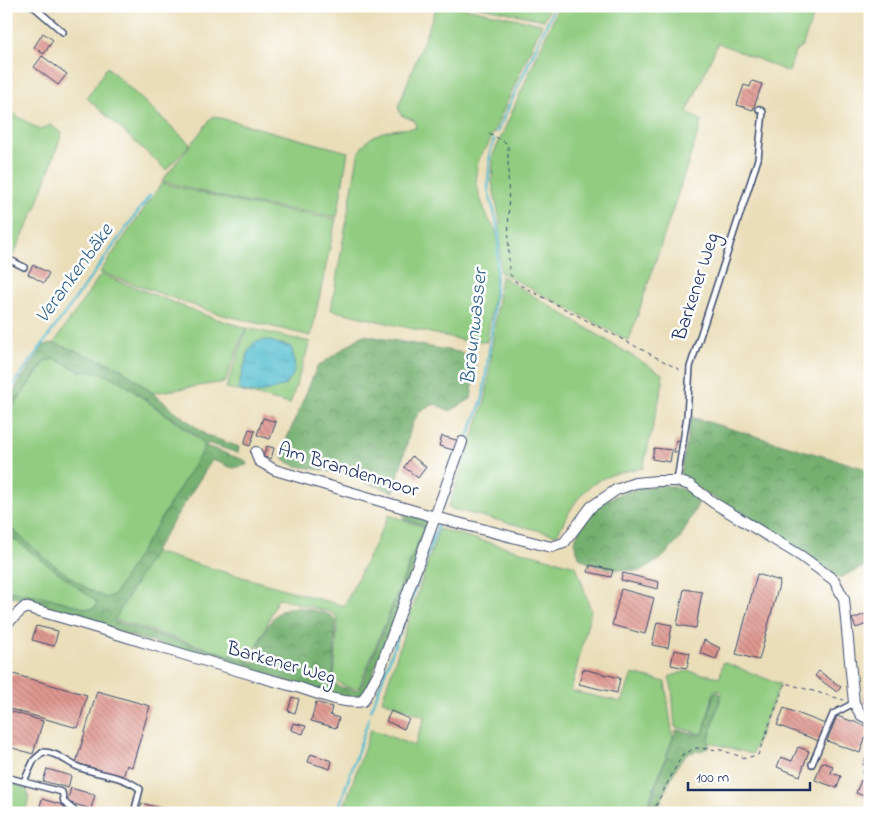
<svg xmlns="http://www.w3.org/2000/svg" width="876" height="819" viewBox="0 0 876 819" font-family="'Indie Flower',sans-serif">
<defs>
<pattern id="forest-crowns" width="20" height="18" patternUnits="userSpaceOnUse" patternTransform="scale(1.25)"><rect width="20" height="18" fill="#74b06f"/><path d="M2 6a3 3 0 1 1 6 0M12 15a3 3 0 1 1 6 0" fill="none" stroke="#5e905e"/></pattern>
<pattern id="water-ripples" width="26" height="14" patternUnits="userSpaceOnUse" patternTransform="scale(1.25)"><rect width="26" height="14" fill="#53bdd0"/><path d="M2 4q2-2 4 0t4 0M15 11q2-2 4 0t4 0" fill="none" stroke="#449aac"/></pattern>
<pattern id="building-back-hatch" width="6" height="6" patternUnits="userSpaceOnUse" patternTransform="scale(1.25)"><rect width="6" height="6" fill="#e09890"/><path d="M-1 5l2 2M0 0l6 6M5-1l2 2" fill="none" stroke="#b57c79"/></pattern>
</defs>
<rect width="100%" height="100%" fill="#fff"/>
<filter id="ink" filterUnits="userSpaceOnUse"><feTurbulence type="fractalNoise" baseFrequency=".02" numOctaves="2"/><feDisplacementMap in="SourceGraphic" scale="10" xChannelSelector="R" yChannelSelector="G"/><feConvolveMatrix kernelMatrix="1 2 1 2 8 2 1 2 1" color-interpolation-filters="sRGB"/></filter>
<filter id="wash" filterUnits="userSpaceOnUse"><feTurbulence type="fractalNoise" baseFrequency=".0096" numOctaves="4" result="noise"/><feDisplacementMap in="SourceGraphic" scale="20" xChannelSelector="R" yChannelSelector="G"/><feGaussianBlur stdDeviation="1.12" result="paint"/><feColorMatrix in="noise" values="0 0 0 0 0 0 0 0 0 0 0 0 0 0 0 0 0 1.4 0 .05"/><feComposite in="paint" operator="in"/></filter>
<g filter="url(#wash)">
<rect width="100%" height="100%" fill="#eadeb9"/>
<path fill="#91cc81" stroke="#567e70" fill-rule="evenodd" d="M437,6H455L542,24L487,147C468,168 478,194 488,218C490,222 495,227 496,231C502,254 490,316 487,342L461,340L331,310L358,155C367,130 394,129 416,128L415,121L401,115L398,107Z
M476,6H550L544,20Z
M559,6H817L802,47L795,52L789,72L718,43L687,112L702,121L629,341L500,272V221L492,182L493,155Z
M107,67L190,144L166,170L87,98Z
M6,109L40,130L50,125L62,133L36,208L13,256L6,255Z
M213,116L348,152L337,217L238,201L162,181Z
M162,183L242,203L336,219L311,336L215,313L100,272Z
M101,274L213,318L246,328L225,382L153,393L119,367L54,343Z
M501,276L662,374L663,383L643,468C592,475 579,490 557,535L448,508L486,398Z
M247,328L310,342L290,404L226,388ZM283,344L291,347L295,361L286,385L258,393L238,388L249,350Z
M55,359L80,371L98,372L118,380L203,442V450L114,595L106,598C71,583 35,549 6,524V416L46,361Z
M389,515L424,527L359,687C349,689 342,686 334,679L338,619L332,613L278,598L251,662L114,619L154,552L344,606Z
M439,529L576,566L591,610L571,691L622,702L632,674L665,682L673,738L644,813H342L371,729L414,746L425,717L382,700Z
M6,533L93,597L97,602L95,608L88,609L42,596L6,591Z
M723,662L780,684L752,754L708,742L722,692L719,689L714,691L703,734L675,727L672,688L669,677L686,671L720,677Z
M6,782C29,788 32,789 25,813H6Z"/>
<path fill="url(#forest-crowns)" stroke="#487066" d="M363,335L464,353L476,364L471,399L450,411L435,404L420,411L412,424L394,492L340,473L297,466L285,461L282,454L285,443L317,367Z
M54,343L119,367L206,435L239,447L238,453L207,443L206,446L246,461L247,465L233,468L212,460L155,550L114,621L251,663L259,661L262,655L259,645C272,614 280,600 316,611C324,613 331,614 336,620L333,681L339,687L357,690L361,686L425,526L404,519V512L432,521L365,694L345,698L24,605L28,601L6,595V591L42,596L88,609L95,608L97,602L6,533V524C35,549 71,583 106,598L114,595L203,450V443L197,436L118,380L98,372L80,371L55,359L45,361L6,416V402L44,345Z
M691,417L870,470V564L839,578L761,525L741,515L680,477Z
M664,485C679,488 692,489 698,504L680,539L661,559L639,571L614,569L590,564L580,558L574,543C577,536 579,528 583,521C602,495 634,488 664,485Z
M718,691L721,695L708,742L710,746C704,752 695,750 688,754C675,762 663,798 656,813H646L676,730L703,735L714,693Z"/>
<path fill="url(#water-ripples)" stroke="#377697" d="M266,340L291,347C293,356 296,365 293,374C288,391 251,398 238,388L249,350L255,342Z"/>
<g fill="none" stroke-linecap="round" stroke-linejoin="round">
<path stroke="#53bdd0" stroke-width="2.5" d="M497,132L555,6
M6,395L150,195
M466,442L483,398L492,328L499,239L497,223L488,189L490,152L494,140
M371,711L438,525
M337,813L369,718"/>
</g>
<g id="blocks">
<path fill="url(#building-back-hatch)" d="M43,33L53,40L44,54L34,47Z
M42,56L67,74L58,85L34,67Z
M752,81L762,84L753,110L737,105L744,85L750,87Z
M33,265L49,273L44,283L28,274Z
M263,418L276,422L270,439L257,435Z
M249,429L255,431L250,446L244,444Z
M442,436L460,441L457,451L439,446Z
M676,440L680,441L678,452H674Z
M267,446L274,448L271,459L263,457Z
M654,448L672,450L670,462L652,459Z
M412,456L426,467L418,478L404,467Z
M590,565L613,570L611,577L588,572Z
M623,573L659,582L658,589L621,580Z
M757,574L780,581L759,660L736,654Z
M621,589L654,598L645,634L612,625Z
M684,589L702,592L696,628L677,625Z
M866,614L870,623L856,628L852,619Z
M657,622L672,625L668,648L652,645Z
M36,626L58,631L54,646L32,640Z
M704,640L720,648L716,659L700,653Z
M674,650L690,653L687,668L671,665Z
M583,669L620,678L617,693L579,684Z
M819,671L841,687L837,692L815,676Z
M6,672L87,695L78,728L6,708Z
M866,683L870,684V705L863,703Z
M97,691L150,706L132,767L127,765L123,777L76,763Z
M292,697L299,699L295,713L288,711Z
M316,702L332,707L330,715L339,718L336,728L311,721Z
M784,708L825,724L819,741L777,725Z
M6,710L43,721L33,754L6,746Z
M391,711L409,719L404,729L386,721Z
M837,716L869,727L860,753L827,741Z
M293,723L306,726L303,734L291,730Z
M798,747L809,751L800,776L777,767L781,757L792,761Z
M870,747V768L863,765Z
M311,754L332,761L330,769L308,762Z
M822,762L833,766L831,773L841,776L837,788L815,780Z
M47,769L71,776L68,788L43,781Z
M861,780L870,784V798L856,793Z
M71,788L95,795L91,809L67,802Z
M42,799L66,806L64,813H38Z
M142,803L173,812V813H139Z"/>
</g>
</g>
<g filter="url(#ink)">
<use href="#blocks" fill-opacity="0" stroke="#3a496c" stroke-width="1"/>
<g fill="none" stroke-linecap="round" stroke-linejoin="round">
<g stroke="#3a496c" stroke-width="8">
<path id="lane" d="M33,6L63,32
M6,15L8,6
M6,258L24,267
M677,481L687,416L690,367L758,159L763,112L759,109
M812,764L833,714L854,703
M866,773L870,775
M6,777L62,792L64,802L77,813
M24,781L34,760L43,752C57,752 66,762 78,767C98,775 123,775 140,789L134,813"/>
</g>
<g stroke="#3a496c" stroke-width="12">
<path id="street" d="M256,452L259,461L275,470L435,517L462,442
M6,624L25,607C116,632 205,663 297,687C317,693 343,705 363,701L379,672L435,517L551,547L564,543L591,507L616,490L635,483L657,481H677L690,485L714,503L801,556L834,580L844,599L854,703L861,715L870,720"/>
</g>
<path stroke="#3a496c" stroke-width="1" stroke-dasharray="4 4" stroke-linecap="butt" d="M489,133L508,144L509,273L518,284L682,371
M652,813L682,755L696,748L721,750L745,758L758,755L785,683L844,700"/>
<use href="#lane" stroke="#fff" stroke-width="5"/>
<use href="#street" stroke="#fff" stroke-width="10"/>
</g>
</g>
<g text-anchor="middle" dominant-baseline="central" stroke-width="5" stroke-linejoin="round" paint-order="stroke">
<g font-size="20" fill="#1b2f5e" stroke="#fff">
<text transform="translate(697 287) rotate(-72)">Barkener Weg</text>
<text transform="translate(348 471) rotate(17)">Am Brandenmoor</text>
<text transform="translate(281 664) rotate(16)">Barkener Weg</text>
</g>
<g font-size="21" font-style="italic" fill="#2f6186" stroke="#fff">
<text transform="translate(75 274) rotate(-54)">Verankenbäke</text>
<text transform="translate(475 327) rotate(-84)">Braunwasser</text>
</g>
</g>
<rect width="876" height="819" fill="none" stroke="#fff" stroke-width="25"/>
<path d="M688 782v8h122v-8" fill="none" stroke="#1b2f5e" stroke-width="2.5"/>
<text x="696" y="782" font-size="15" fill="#1b2f5e" stroke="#ffffff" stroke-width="4" paint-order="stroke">100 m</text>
</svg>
